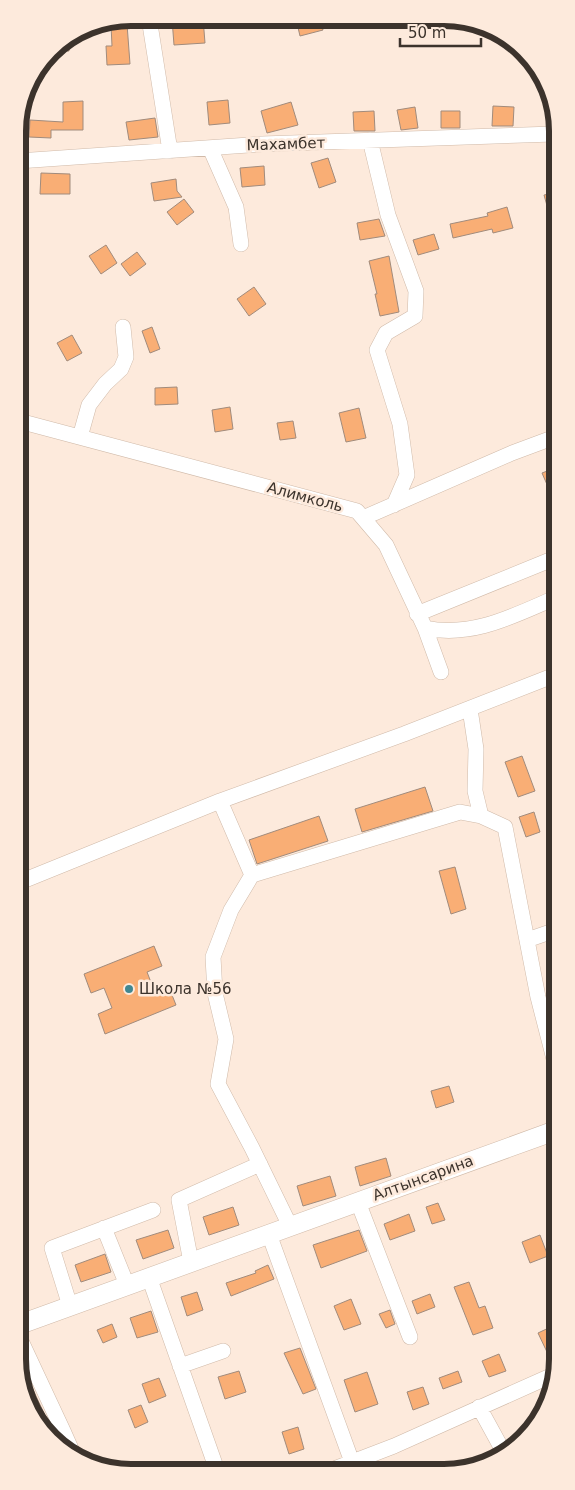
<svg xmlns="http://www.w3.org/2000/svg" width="575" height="1490" viewBox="0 0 575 1490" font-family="'DejaVu Sans',sans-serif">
<rect width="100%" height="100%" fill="#fdeadc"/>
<path fill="#f9ae75" stroke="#a18b7c" d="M203,18L205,43L174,45L172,19Z
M238,18H269V23L240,28Z
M296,19H320L323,30L300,36Z
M127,24L130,64L107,65L106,46H112L111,25Z
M70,37L69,51H52L56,46Z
M228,100L230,123L209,125L207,102Z
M83,101V130H51V138L29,137L30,120L63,122V102Z
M291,102L298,125L267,133L261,111Z
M493,106L514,107L513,126H492Z
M415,107L418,128L401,130L397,110Z
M374,111L375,131H354L353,112Z
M441,111H460V128H441Z
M155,118L158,137L129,140L126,122Z
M328,158L336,182L319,188L311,163Z
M264,166L265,185L242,187L240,168Z
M41,173L70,174V194H40Z
M176,179L177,191L182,197L154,201L151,183Z
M554,193V220H551L544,195Z
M184,199L194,212L177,225L167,212Z
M507,207L513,228L493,233L492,229L453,238L450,224L488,216L487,213Z
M379,219L385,236L360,240L357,223Z
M434,234L439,249L418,255L413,240Z
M106,245L117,263L101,274L89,256Z
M137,252L146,264L130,276L121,264Z
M389,256L399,312L380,316L375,294H377L369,261Z
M254,287L266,304L249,316L237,299Z
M152,327L160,349L150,353L142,331Z
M72,335L82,353L67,361L57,343Z
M177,387L178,404L155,405V388Z
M230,407L233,429L215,432L212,410Z
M359,408L366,438L346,442L339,413Z
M293,421L296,438L280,440L277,423Z
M555,468V503L542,473Z
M522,756L535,791L518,797L505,762Z
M425,787L433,811L362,832L355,809Z
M534,812L540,832L526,837L519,817Z
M319,816L328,841L257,864L249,840Z
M455,867L466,909L451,914L439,871Z
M154,946L162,966L147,972L154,990L168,985L176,1005L105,1034L98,1014L112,1008L104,988L91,993L84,974Z
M449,1086L454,1102L436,1108L431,1091Z
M386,1158L391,1176L360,1186L355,1167Z
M330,1176L336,1196L303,1206L297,1186Z
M438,1203L445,1220L432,1224L426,1207Z
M233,1207L239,1225L209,1235L203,1217Z
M409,1214L415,1231L390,1240L384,1224Z
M168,1230L174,1248L143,1259L136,1240Z
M359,1230L367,1251L321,1268L313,1245Z
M540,1235L548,1256L530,1263L522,1242Z
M105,1254L111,1272L81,1282L75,1265Z
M268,1265L274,1279L231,1296L226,1283L256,1273L255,1271Z
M469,1282L479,1308L485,1306L493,1328L473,1335L454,1287Z
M197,1292L203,1310L187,1316L181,1297Z
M430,1294L435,1307L417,1314L412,1301Z
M351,1299L361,1324L344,1330L334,1306Z
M390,1310L395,1324L386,1328L379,1314Z
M151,1311L158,1332L137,1338L130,1318Z
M112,1324L117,1337L103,1343L97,1330Z
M557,1324V1348L547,1352L538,1333Z
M300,1348L316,1389L303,1394L284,1353Z
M499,1354L506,1371L489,1377L482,1361Z
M21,1364L49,1424L43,1427L21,1388Z
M239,1371L246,1392L225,1399L218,1377Z
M458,1371L462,1382L443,1389L439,1378Z
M367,1372L378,1404L355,1412L344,1380Z
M159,1378L166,1396L149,1403L142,1384Z
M423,1387L429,1404L413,1410L407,1392Z
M141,1405L148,1422L135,1428L128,1410Z
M298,1427L304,1449L289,1454L282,1432Z"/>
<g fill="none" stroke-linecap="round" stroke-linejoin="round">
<g stroke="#d0baa9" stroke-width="16">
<path id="minor" d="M149,18L170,151
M370,140L388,215L416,291L415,316L386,333L377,350L400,424L407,475L394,505
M210,148L236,207L241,244
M18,161L262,144L554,134
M19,421L357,511L386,545L425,628C472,638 513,616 555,598
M80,437L89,405L105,384L121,369L126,357L123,327
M363,518L512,453L555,437
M417,614L555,558
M425,628L441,672
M470,709L476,749L475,791L481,816L505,827L538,997L556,1067
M220,801L252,875
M20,882L220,801L404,734L555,675
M527,940L556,930
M358,1202L410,1337
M290,1226L252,1148L218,1084L226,1039L215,993L213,957L231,910L252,875L460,812L481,816
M104,1228L127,1285
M269,1234L352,1462
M191,1262L179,1200L260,1164
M149,1277L217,1470
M70,1306L52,1248L153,1210
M21,1341L64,1433L50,1438
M180,1366L223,1351
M479,1407L502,1449
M64,1433L72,1451
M334,1469L394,1446L555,1374"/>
</g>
<g stroke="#d0baa9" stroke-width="20">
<path id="major" d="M21,1324L557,1130"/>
</g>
<use href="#minor" stroke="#fff" stroke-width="15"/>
<use href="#major" stroke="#fff" stroke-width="19"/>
</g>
<circle fill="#418791" stroke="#fdeadc" stroke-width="2" cx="129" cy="989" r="5"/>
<g text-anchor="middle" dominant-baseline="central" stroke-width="5" stroke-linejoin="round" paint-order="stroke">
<g font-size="15" fill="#3c332c" stroke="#fdeadc">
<text transform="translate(286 144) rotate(-2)">Махамбет</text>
<text transform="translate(305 497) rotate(15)">Алимколь</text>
<text transform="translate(423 1178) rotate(-20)">Алтынсарина</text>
</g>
<g font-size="15" fill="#3c332c" stroke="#fdeadc" text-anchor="start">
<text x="139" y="989">Школа №56</text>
</g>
</g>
<path d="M0 0H575V1490H0ZM131 26H444A105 105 0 0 1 549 131V1359A105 105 0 0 1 444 1464H131A105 105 0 0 1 26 1359V131A105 105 0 0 1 131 26Z" fill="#fdeadc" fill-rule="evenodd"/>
<path fill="none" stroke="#3c332c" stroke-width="6" d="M131 26H444A105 105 0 0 1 549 131V1359A105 105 0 0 1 444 1464H131A105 105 0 0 1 26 1359V131A105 105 0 0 1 131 26Z"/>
<path d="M400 38v8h81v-8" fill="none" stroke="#3c332c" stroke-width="2.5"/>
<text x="408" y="38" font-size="15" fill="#3c332c" stroke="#fdeadc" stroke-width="4" paint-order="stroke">50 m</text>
</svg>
